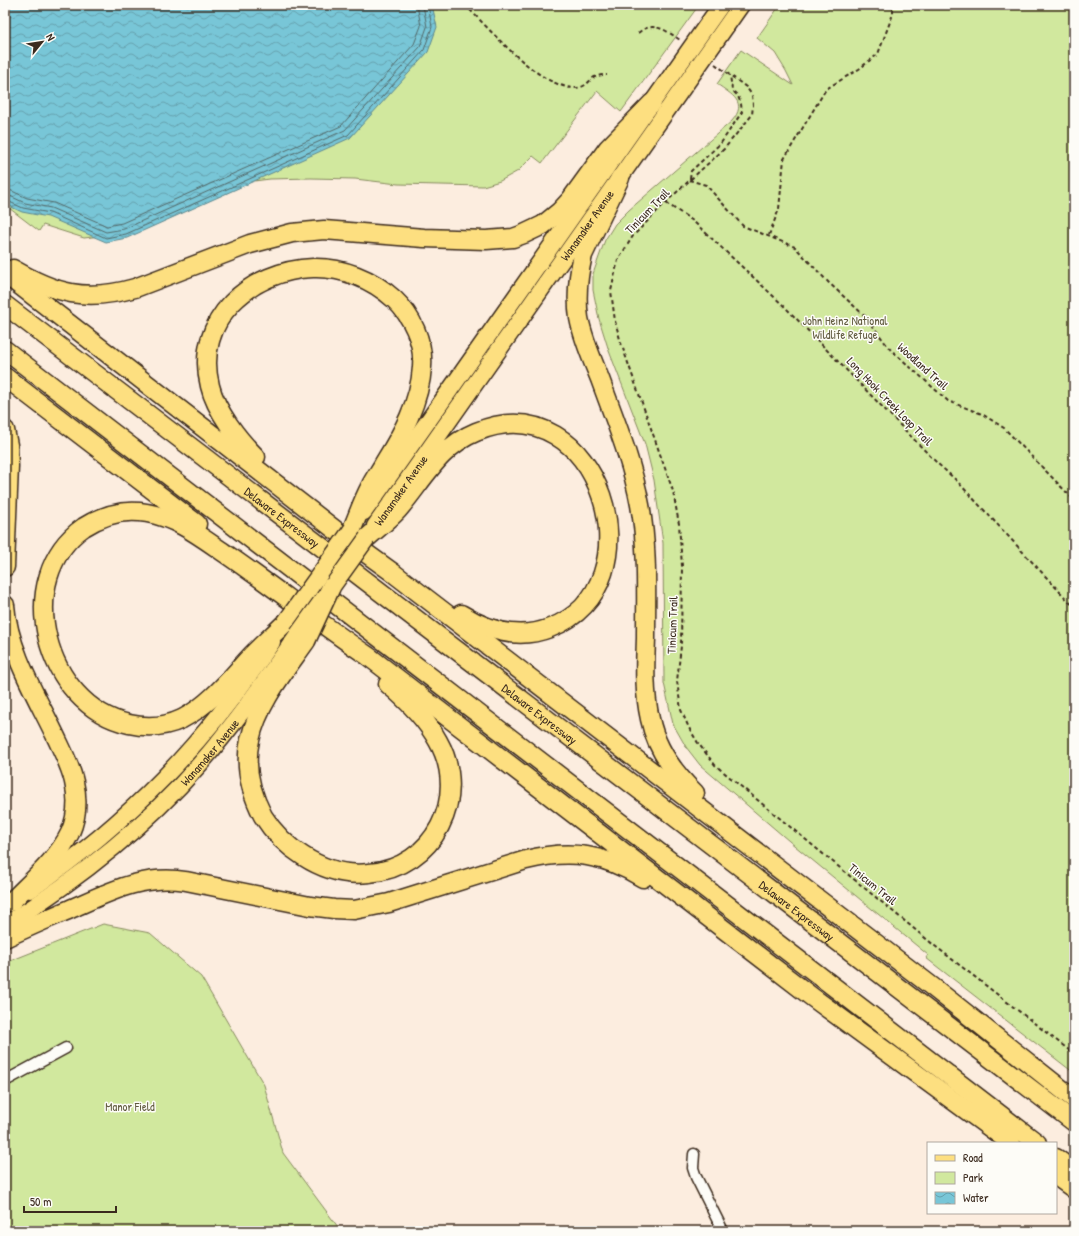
<svg xmlns="http://www.w3.org/2000/svg" width="1079" height="1236" viewBox="0 0 1079 1236" font-family="'Patrick Hand',sans-serif">
<defs>
<pattern id="water-waves" width="16" height="10" patternUnits="userSpaceOnUse"><rect width="16" height="10" fill="#78c6d7"/><path d="M0 5q4-4 8 0t8 0" fill="none" stroke="#64a1ae"/></pattern>
</defs>
<rect width="100%" height="100%" fill="#fceddf"/>
<filter id="ink" filterUnits="userSpaceOnUse"><feTurbulence type="fractalNoise" baseFrequency=".025" numOctaves="2"/><feDisplacementMap in="SourceGraphic" scale="8" xChannelSelector="R" yChannelSelector="G"/><feConvolveMatrix kernelMatrix="1 2 1 2 8 2 1 2 1" color-interpolation-filters="sRGB"/></filter>
<g filter="url(#ink)">
<path fill="#d1e89e" stroke="#86895e" d="M5,5H699L621,112L597,91L542,163L533,156L518,171L500,181L483,186L398,184L355,179L311,178L270,179L238,183L116,234L84,238L43,225L39,231L5,205Z
M780,5H1074V1073L926,958L928,955L789,841L700,765L686,747L673,724L664,683L663,543L654,480L645,444L609,351L599,319L593,290V274L605,240L615,224L629,210L732,121C748,102 732,95 717,84L741,50L793,85L786,71L775,53L757,38Z
M103,924L150,933L201,977L264,1085L283,1153L341,1231H5V963Z"/>
<path fill="url(#water-waves)" stroke="#60888d" d="M5,5H432L437,27L428,52L350,138L127,238L106,242L48,217L22,212L5,204Z"/>
<g fill="none" stroke-linecap="round" stroke-linejoin="round">
<path stroke="#536868" stroke-width="1" d="M5,189L12,191L27,198L54,203L107,226L122,223L341,126L414,44L421,26L417,5
M5,195L10,196L25,203L51,208L106,232L124,229L345,130L420,47L427,27L423,5
M5,200L23,208L50,213L106,238L126,234L348,135L424,50L432,27L428,5"/>
<g stroke="#3b2a1e" stroke-width="13">
<path id="minor" d="M5,1081L66,1048
M694,1154L693,1168L696,1177L723,1231"/>
</g>
<g stroke="#3b2a1e" stroke-width="19">
<g id="primary">
<path d="M364,512L721,5"/>
<path id="s1" d="M375,526L741,5"/>
<path d="M30,890C129,822 206,742 272,642"/>
<path id="s2" d="M5,925C77,880 143,829 199,765C235,724 266,679 298,634"/>
</g>
</g>
<g stroke="#3b2a1e" stroke-width="21">
<g id="motorway">
<path d="M620,178L583,255C578,276 576,297 579,318C583,339 592,359 600,379C615,420 632,461 640,505C648,549 646,593 646,638C645,665 644,693 650,719C656,748 674,773 695,793"/>
<path d="M13,269C56,294 86,302 135,288L250,244L292,233L324,230L424,238L486,240L513,238L524,234L543,225L559,212L571,199L608,148L652,103"/>
<path d="M5,274L356,546L392,572L934,988L1074,1099"/>
<path id="s3" d="M5,305L1074,1122"/>
<path d="M5,350L1037,1143"/>
<path d="M5,377L197,524"/>
<path d="M5,430L8,445L9,466L5,567"/>
<path d="M256,457C238,439 216,411 210,386C193,320 251,270 313,268C342,267 372,279 394,299C412,316 424,342 422,367C420,402 402,434 384,463C380,471 374,478 370,487C363,500 358,515 352,529"/>
<path d="M367,538C377,529 389,520 398,510C423,481 439,447 476,432C599,381 662,587 550,628C519,640 488,631 461,614"/>
<path d="M5,605C8,650 37,697 56,737C63,752 71,767 74,782C78,799 77,817 70,833C57,860 31,881 11,902"/>
<path d="M284,624C272,636 259,647 248,659C228,681 209,705 182,719C165,727 147,728 129,724C45,706 11,578 84,527C103,515 125,509 147,513C177,518 201,537 226,554C274,587 319,623 368,656L812,997L1011,1143"/>
<path d="M306,641C285,671 258,703 250,740C244,766 251,793 263,816C273,832 287,846 303,856C323,869 345,876 369,873C434,868 470,797 438,741C426,719 407,700 388,684"/>
<path d="M5,938C28,927 52,917 75,907C111,891 145,874 186,881L310,906L334,909L354,910L389,903L526,860C570,849 604,854 643,878"/>
<path d="M1056,1158L1074,1171"/>
<path d="M1056,1176L1074,1189"/>
</g>
</g>
<path stroke="#3b2a1e" stroke-width="2" stroke-dasharray="4 3" stroke-linecap="butt" d="M465,5C491,30 537,86 574,88C589,88 588,78 598,76C600,75 604,75 607,75
M638,33C653,20 667,31 680,40
M715,64L746,87L752,95L753,105L752,115L724,149L666,202L633,236L618,260L611,291L615,321L621,343L673,491L679,524L682,566L681,646L677,681L681,710L689,728L698,743L715,765L935,946L1074,1054
M690,179L691,171L721,143L742,112L741,104L738,96L732,90L730,75
M689,180L706,185L743,226L795,247L829,283L867,318L889,348L948,401L982,414L1004,428L1074,500
M666,203L693,221L784,306L937,463L956,480L1074,607
M769,235L779,209L784,159L826,89L859,69L878,54L893,14V5"/>
<use href="#minor" stroke="#fdfcf7" stroke-width="10"/>
<use href="#primary" stroke="#fddf80" stroke-width="16"/>
<use href="#motorway" stroke="#fddf80" stroke-width="18"/>
<g stroke="#3b2a1e" stroke-width="19" stroke-linecap="butt">
<path id="primary-bridge" d="M284,624L352,529
M298,634L367,538"/>
</g>
<g stroke="#3b2a1e" stroke-width="21" stroke-linecap="butt">
<path id="motorway-bridge" d="M306,641L331,587"/>
</g>
<use href="#primary-bridge" stroke="#fddf80" stroke-width="16"/>
<use href="#motorway-bridge" stroke="#fddf80" stroke-width="18"/>
</g>
</g>
<g text-anchor="middle" dominant-baseline="central" stroke-width="3" stroke-linejoin="round" paint-order="stroke">
<g font-size="12" fill="#3b2a1e" stroke="#fdfcf7">
<text transform="translate(647 211) rotate(-46)">Tinicum Trail</text>
<text stroke="none"><textPath href="#s1" startOffset="368">Wanamaker Avenue</textPath></text>
<text transform="translate(923 366) rotate(42)">Woodland Trail</text>
<text transform="translate(890 401) rotate(46)">Long Hook Creek Loop Trail</text>
<text stroke="none"><textPath href="#s1" startOffset="44">Wanamaker Avenue</textPath></text>
<text stroke="none"><textPath href="#s3" startOffset="349">Delaware Expressway</textPath></text>
<text transform="translate(672 625) rotate(-88)">Tinicum Trail</text>
<text stroke="none"><textPath href="#s3" startOffset="673">Delaware Expressway</textPath></text>
<text stroke="none"><textPath href="#s2" startOffset="269">Wanamaker Avenue</textPath></text>
<text transform="translate(873 884) rotate(39)">Tinicum Trail</text>
<text stroke="none"><textPath href="#s3" startOffset="997">Delaware Expressway</textPath></text>
</g>
<g font-size="12" fill="#605a3e" stroke="#fdfcf7">
<text x="845" y="320">John Heinz National<tspan x="845" dy="14">Wildlife Refuge</tspan></text>
<text x="130" y="1106">Manor Field</text>
</g>
</g>
<rect width="1079" height="1236" fill="none" stroke="#fdfcf7" stroke-width="20"/>
<rect x="10" y="10" width="1059" height="1216" fill="none" stroke="#3b2a1e" stroke-width="1.5" filter="url(#ink)"/>
<rect x="927" y="1142" width="130" height="72" fill="#fdfcf7" stroke="#afa8a0"/>
<rect x="935" y="1155" width="20" height="6" fill="#fddf80" stroke="#afa8a0"/>
<text x="963" y="1162" font-size="12" fill="#3b2a1e">Road</text>
<rect x="935" y="1172" width="20" height="12" fill="#d1e89e" stroke="#afa8a0"/>
<text x="963" y="1182" font-size="12" fill="#3b2a1e">Park</text>
<rect x="935" y="1192" width="20" height="12" fill="url(#water-waves)" stroke="#afa8a0"/>
<text x="963" y="1202" font-size="12" fill="#3b2a1e">Water</text>
<g transform="translate(42 42) rotate(60)" stroke="#fdfcf7" stroke-width="3" paint-order="stroke">
<path d="M0-3L7 15L0 10L-7 15Z" fill="#3b2a1e"/>
<text y="-6" font-size="11" font-weight="bold" text-anchor="middle" fill="#3b2a1e">N</text>
</g>
<path d="M24 1206v6h92v-6" fill="none" stroke="#3b2a1e" stroke-width="2"/>
<text x="30" y="1206" font-size="12" fill="#3b2a1e" stroke="#fdfcf7" stroke-width="3" paint-order="stroke">50 m</text>
</svg>
